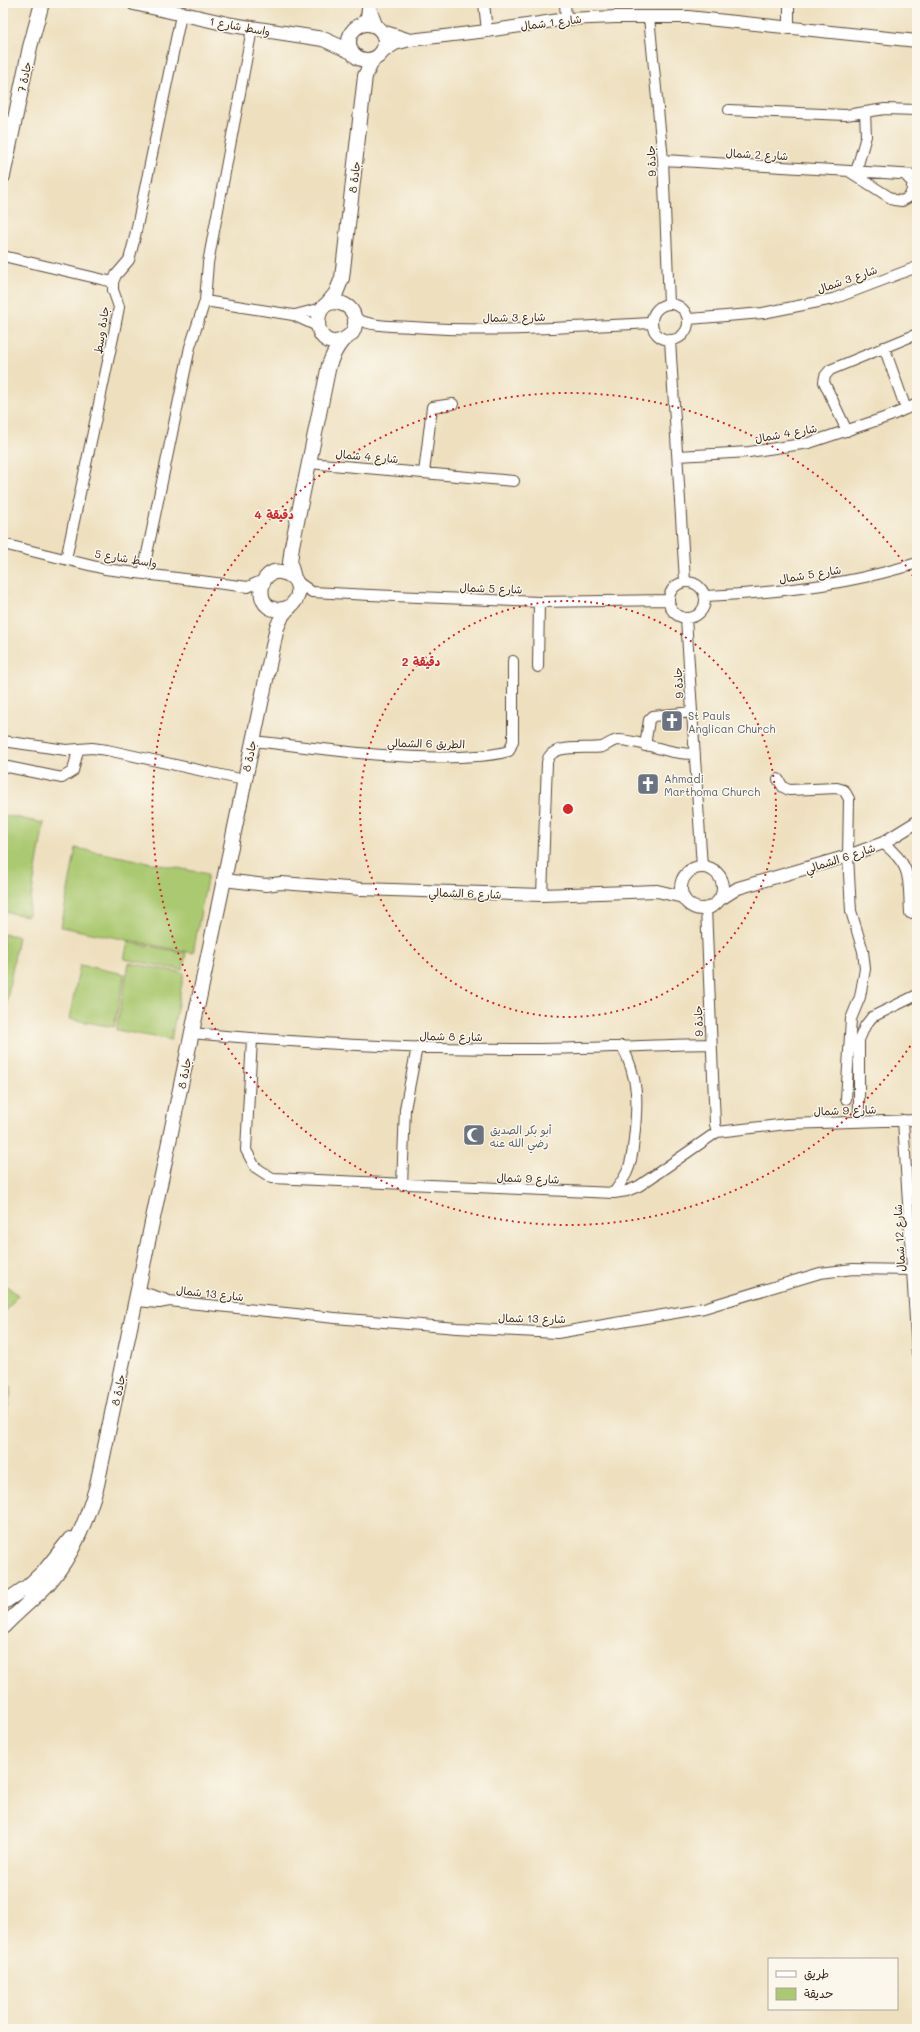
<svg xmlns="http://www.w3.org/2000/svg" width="920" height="2032" viewBox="0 0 920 2032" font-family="Mali,'Playpen Sans Arabic',sans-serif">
<rect width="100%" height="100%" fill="#fbf7ec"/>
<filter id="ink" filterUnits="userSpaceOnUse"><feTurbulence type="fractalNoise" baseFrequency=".025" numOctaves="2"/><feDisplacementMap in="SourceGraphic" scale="8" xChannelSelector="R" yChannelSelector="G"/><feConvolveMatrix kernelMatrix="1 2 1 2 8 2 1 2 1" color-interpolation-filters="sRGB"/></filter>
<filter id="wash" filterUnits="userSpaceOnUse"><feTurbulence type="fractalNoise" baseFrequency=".012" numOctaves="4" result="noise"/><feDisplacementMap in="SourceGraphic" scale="16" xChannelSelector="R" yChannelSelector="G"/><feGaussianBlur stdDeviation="0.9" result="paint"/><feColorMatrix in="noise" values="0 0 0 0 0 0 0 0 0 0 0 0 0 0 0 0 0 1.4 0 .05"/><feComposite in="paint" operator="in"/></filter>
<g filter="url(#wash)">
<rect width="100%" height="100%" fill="#eee0bf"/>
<path fill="#abc971" stroke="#737a48" d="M3,815L44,823L28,916L3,912Z
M76,848L208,874L193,953L61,927Z
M3,934L18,936L5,1013H3Z
M128,942L186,953L183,970L124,959Z
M129,963L184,973L171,1040L116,1030Z
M80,965L125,974L114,1027L69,1019Z
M3,1283L18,1295L3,1315Z
M3,1385L12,1387L3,1431Z"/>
</g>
<g filter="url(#ink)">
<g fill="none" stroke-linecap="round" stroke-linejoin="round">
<g stroke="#564536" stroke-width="12">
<path id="minor" d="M369,3L378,27
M484,3L487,31
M565,3L566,19
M649,17L663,160L669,303
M361,24L366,16L368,3
M789,29V3
M729,110L846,115L885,109L917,110
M663,160L917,175
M850,172L894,200L902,201L909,197L912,190V182L905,175
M856,172L866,136L865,112
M3,256L113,282
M205,301L293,315L317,326
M652 322a18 18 0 1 1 36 0a18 18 0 1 1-36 0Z
M295,315L322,308
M355,318C372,327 393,326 412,327C492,333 572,327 652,323
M689,319L763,313L833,299L917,267
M670,340L685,581
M884,347L906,409
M847,431L824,382L825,376L830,370L917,334
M678,456L749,452L809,443L890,416L917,404
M309,463L514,481
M424,473L432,407L453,404
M3,544L105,569L248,587L265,579
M66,559L114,333L119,307L113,290V282L116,275L129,260L134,241L181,15
M143,573L190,347L205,301L208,263L252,29
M295,580L312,592L370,595L539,602L669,600
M669 600a18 18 0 1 1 36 0a18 18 0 1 1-36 0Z
M706,596C777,593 849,585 917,563
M686,618L702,867
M538,667L539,602
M3,741L66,750L92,748L107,750L244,780
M252,741C321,748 392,760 461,757C477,756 493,756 509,751L513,741V661
M645,746L649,720L653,716L692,712
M3,766L62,778L73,771L78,750
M778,779L783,787L789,790L837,788L844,790L849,799L848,856L851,911L863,951L865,969L860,997L851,1019L846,1099
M883,843C913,867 908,878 910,913
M542,895L547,763C549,742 586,750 602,747C608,745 612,740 619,740C644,741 669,755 695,754
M706,908L715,1124L717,1132
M191,1033C300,1043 410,1049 520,1049C583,1049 647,1045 710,1044
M252,1039L246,1150L255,1167L272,1178L614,1193L627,1191L639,1186L717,1132L787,1124L917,1120
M903,1120L917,1353
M859,1122V1040L865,1026L872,1017L917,995
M402,1185L405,1109L417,1047
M614,1193C618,1186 624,1179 627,1172C632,1162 633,1149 634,1139C638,1102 639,1079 622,1046
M139,1291L167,1300
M137,1301L159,1303L169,1301L335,1318L457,1328L557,1333L704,1308L820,1273L853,1269L912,1270"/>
</g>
<g stroke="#564536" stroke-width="14">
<path id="tertiary" d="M382,31L410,40
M383,52L395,44L410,40L487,31L566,19L616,17H688L917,41
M681 888a21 21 0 1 1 42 0a21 21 0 1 1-42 0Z
M224,880L266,885L281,883L361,889L542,895L657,891L683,897
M719,900L738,888L848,856L883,843L917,822"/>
</g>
<g stroke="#564536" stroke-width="16">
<path id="secondary" d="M134,3L232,25L323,39L352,52
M349 42a18 18 0 1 1 36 0a18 18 0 1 1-36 0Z
M3,176L30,47L42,3
M326,305L336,293L342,278L365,76L373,59
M294,578L290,563L292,546L329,365C332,357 336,348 342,341C345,338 349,337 352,333C358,324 355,310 345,305C310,288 309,354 343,340
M3,1603L28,1586L46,1569L70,1539
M3,1627C17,1612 34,1599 48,1584C73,1555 86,1522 97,1485L277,627C279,624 280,620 282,616C288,606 300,602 298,588C297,581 293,576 287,574C255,559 250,623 290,607"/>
</g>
<use href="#minor" stroke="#fff" stroke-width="10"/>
<use href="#tertiary" stroke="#fff" stroke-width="12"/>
<use href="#secondary" stroke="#fff" stroke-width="14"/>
</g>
</g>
<g fill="none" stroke="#d62828" stroke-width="2" stroke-dasharray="2 4">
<circle cx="568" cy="809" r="208"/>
<path d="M917 1036A416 416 0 1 1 917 582"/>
</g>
<defs>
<g id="church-square" transform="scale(1.15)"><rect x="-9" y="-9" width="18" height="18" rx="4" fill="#6b7280" stroke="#fbf7ec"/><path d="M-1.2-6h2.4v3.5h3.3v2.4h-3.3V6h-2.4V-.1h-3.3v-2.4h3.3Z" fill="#fff"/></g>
<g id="mosque-square" transform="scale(1.15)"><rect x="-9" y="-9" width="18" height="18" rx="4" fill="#6b7280" stroke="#fbf7ec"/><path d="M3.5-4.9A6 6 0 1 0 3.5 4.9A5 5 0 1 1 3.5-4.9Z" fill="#fff"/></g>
</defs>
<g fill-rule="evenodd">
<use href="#church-square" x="672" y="721"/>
<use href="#church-square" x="648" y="784"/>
<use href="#mosque-square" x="474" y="1135"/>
</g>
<g text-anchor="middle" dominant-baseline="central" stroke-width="3" stroke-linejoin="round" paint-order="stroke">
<g font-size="11" fill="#3b2a1e" stroke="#fbf7ec">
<text transform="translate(551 22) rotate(-7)">شارع 1 شمال</text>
<text transform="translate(240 26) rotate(10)">واسط شارع 1</text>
<text transform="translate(24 77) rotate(-78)">جادة 7</text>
<text transform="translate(757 154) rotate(3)">شارع 2 شمال</text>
<text transform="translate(651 161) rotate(-93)">جادة 9</text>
<text transform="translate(354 177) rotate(-83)">جادة 8</text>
<text transform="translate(847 279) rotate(-19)">شارع 3 شمال</text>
<text transform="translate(514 317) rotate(-1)">شارع 3 شمال</text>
<text transform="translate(101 330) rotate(-81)">جادة وسط</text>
<text transform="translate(786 433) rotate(-10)">شارع 4 شمال</text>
<text transform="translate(367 456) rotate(5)">شارع 4 شمال</text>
<text transform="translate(126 558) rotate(9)">واسط شارع 5</text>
<text transform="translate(810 574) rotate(-9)">شارع 5 شمال</text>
<text transform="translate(491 588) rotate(2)">شارع 5 شمال</text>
<text transform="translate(678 683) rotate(-94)">جادة 9</text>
<text transform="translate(426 743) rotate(1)">الطريق 6 الشمالي</text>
<text transform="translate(249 756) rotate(-78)">جادة 8</text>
<text transform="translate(840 858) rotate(-18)">شارع 6 الشمالي</text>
<text transform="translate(465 893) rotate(2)">شارع 6 الشمالي</text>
<text transform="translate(698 1021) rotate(-92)">جادة 9</text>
<text transform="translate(451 1036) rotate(1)">شارع 8 شمال</text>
<text transform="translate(184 1073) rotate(-79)">جادة 8</text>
<text transform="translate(845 1110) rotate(-2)">شارع 9 شمال</text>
<text transform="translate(528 1178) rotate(2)">شارع 9 شمال</text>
<text transform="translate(899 1238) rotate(-93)">شارع 12 شمال</text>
<text transform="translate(210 1293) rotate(6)">شارع 13 شمال</text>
<text transform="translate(532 1318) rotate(1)">شارع 13 شمال</text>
<text transform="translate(118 1390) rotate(-78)">جادة 8</text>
</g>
<g font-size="11" fill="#5b616d" stroke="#fbf7ec" text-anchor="start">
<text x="688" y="715">St Pauls<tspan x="688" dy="13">Anglican Church</tspan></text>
<text x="664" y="778">Ahmadi<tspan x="664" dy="13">Marthoma Church</tspan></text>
<text x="490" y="1129">أبو بكر الصديق<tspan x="490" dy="13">رضي الله عنه</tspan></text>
</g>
</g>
<circle cx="568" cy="809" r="6" fill="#d62828" stroke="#fbf7ec" stroke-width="2"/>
<g font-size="12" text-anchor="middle" font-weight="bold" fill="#d62828" stroke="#fbf7ec" stroke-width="3" stroke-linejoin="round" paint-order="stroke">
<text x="274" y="519">4 دقيقة</text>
<text x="421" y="666">2 دقيقة</text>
</g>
<rect width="920" height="2032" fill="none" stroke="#fbf7ec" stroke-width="16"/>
<rect x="768" y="1958" width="130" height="52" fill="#fbf7ec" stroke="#aea59a"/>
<rect x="776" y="1971" width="20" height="6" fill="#ffffff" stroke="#aea59a"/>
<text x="804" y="1978" font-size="12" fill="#3b2a1e">طريق</text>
<rect x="776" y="1988" width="20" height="12" fill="#abc971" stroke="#aea59a"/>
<text x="804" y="1998" font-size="12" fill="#3b2a1e">حديقة</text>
</svg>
